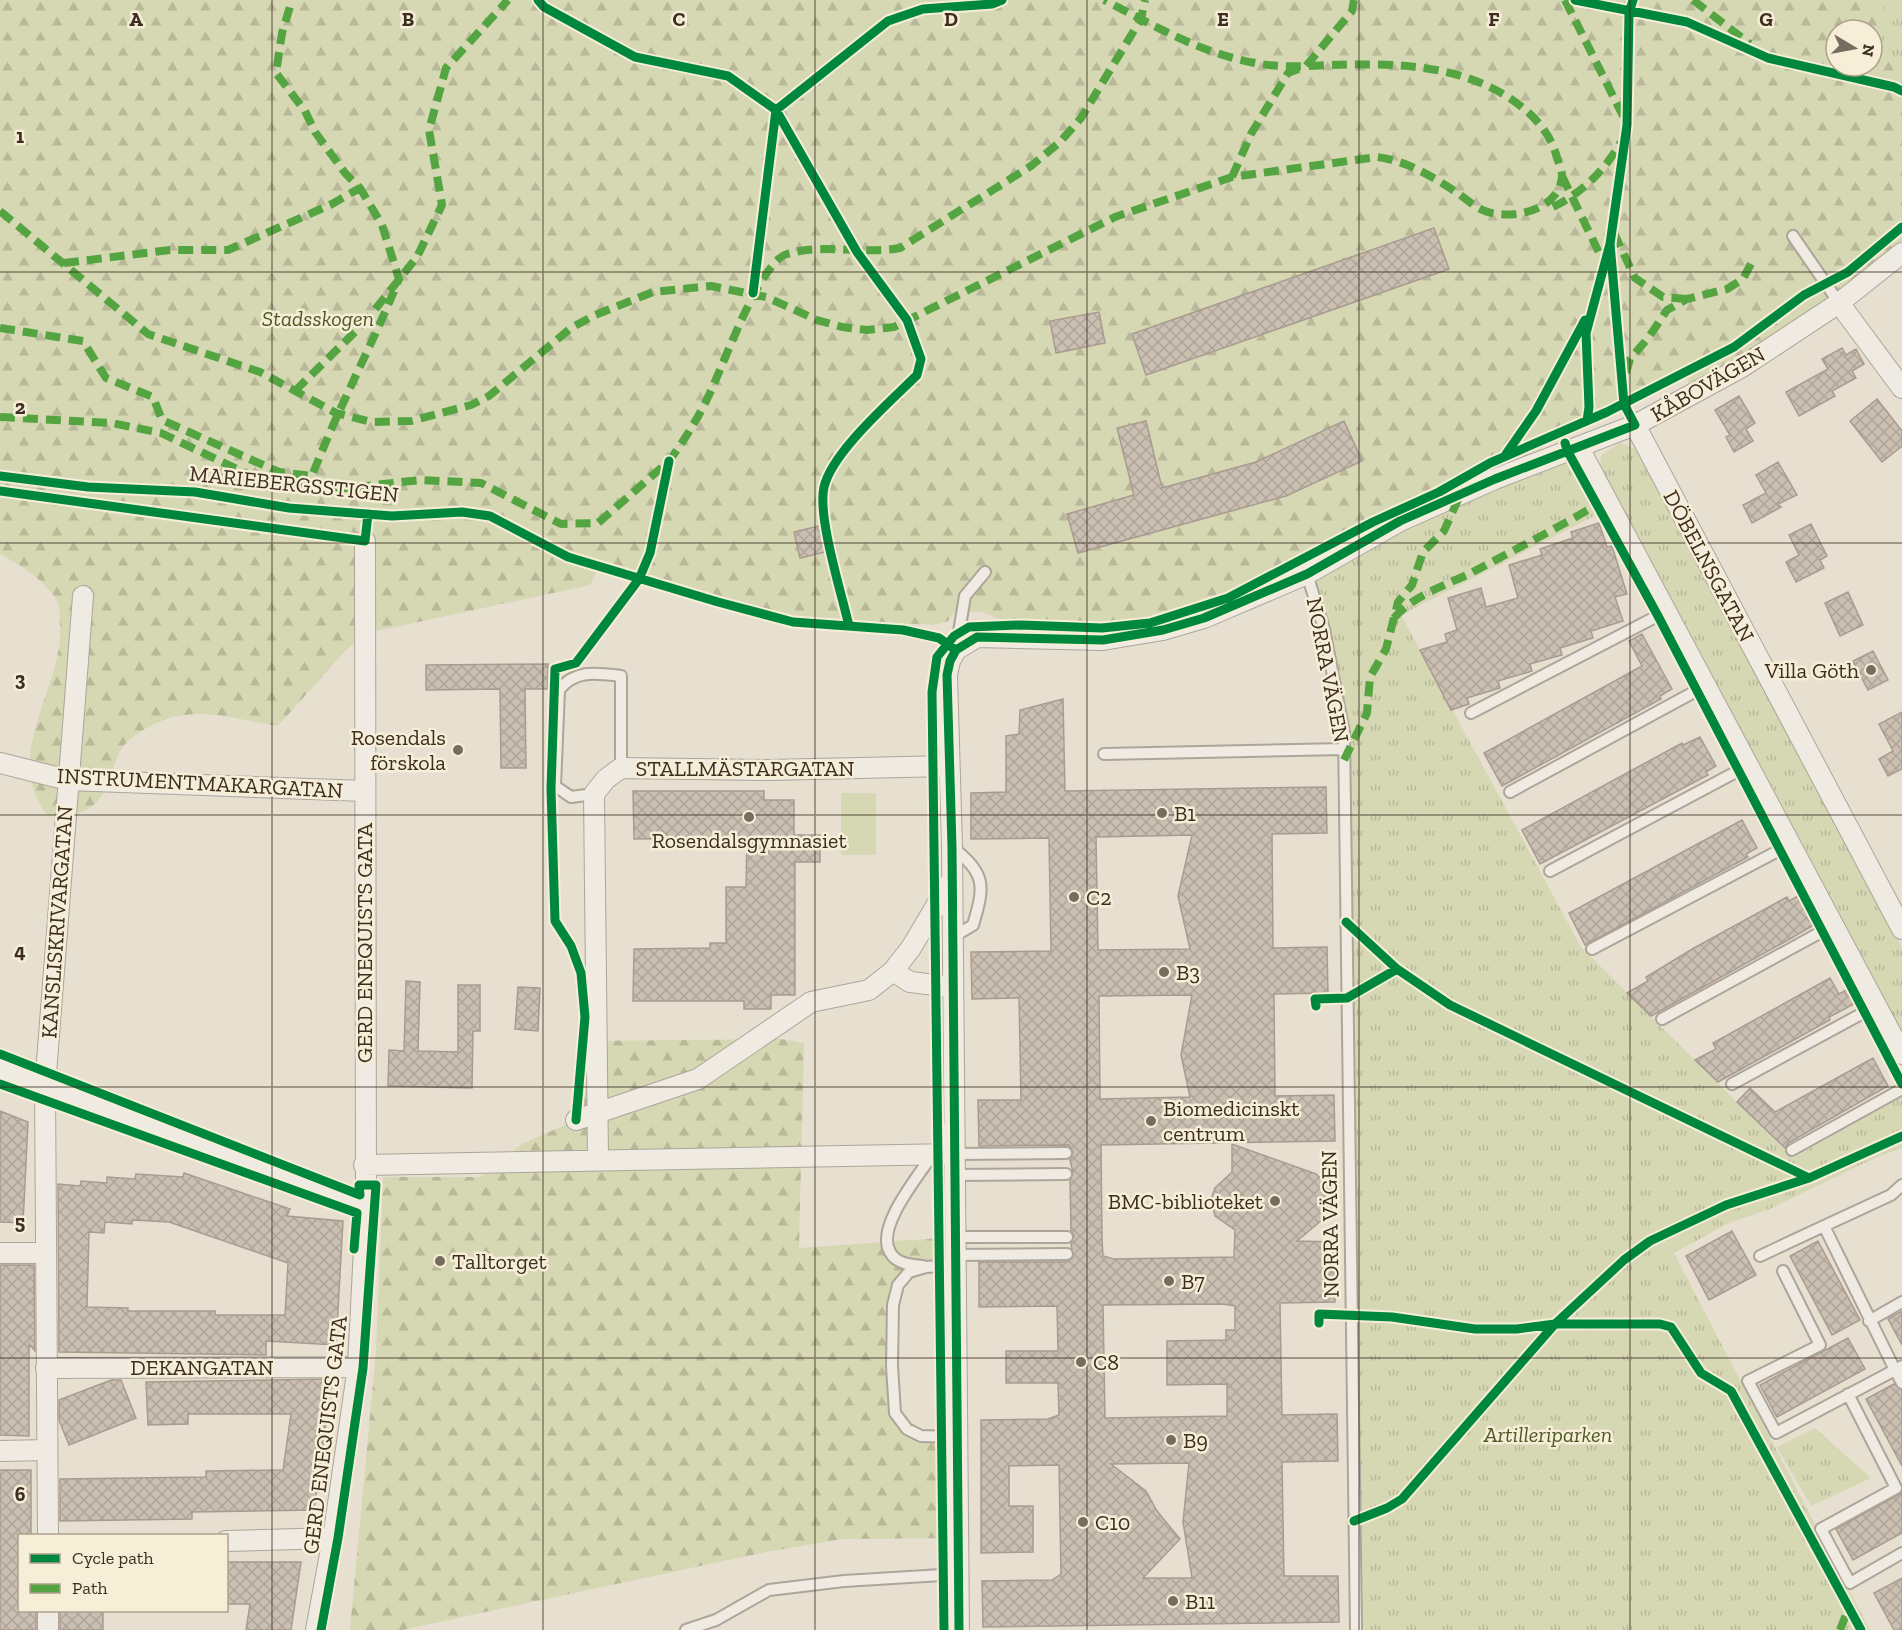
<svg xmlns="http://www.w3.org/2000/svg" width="1902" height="1630" viewBox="0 0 1902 1630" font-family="'Zilla Slab',serif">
<defs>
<pattern id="forest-firs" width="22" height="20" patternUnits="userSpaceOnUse" patternTransform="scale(1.5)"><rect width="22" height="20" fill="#d6d7b3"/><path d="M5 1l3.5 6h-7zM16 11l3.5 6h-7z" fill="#b9b99a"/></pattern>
<pattern id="park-tufts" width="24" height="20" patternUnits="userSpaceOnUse" patternTransform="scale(1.5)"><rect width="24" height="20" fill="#d6d7b3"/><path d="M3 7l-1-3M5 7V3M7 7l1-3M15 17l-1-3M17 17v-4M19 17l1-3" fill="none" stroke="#b9b99a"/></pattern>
<pattern id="building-cross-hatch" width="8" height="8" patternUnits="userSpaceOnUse" patternTransform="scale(1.5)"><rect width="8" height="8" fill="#cbbfb2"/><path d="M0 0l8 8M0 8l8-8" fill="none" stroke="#afa499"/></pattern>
</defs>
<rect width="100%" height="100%" fill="#e7e0d1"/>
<path fill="#d6d7b3" d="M841,793H876V855H841Z"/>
<path fill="url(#forest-firs)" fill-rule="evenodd" d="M0,0H1902V242C1834,296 1766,344 1689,383L1681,369L1576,421L1528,459L1343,539L1262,579L1195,606L1107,625L1001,620L982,612H954L948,621L934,625L781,617L718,602L603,560L590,585L367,633L346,650L278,726C241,721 207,707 169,718C152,724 129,736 120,751C115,760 113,772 109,782C97,811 77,819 47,815C0,754 65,687 60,623C59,616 60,606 57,600C43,579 22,566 0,554ZM1836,30H1872V66H1836Z
M781,1039L804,1043L799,1248L954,1237V1265L926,1267L898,1285L895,1413L907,1429L956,1437L958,1538L843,1539L761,1553L402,1630H350L376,1352L383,1177H481L522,1144L576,1120L583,1041Z"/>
<path fill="url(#park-tufts)" d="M1885,0H1902V61L1872,63Z
M1620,443L1635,449L1902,947V1032L1600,470L1601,455Z
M1568,452L1600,513L1401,615L1581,947L1793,1158L1902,1097V1148L1875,1158L1770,1209L1729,1223L1674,1253L1870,1630H1356L1344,733L1307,574Z
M1815,1428L1871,1478L1811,1506L1777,1447Z"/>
<path fill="url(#building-cross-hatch)" stroke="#a89c90" stroke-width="1.5" fill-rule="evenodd" d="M1434,228L1449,269L1146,375L1132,334Z
M1099,312L1105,343L1056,353L1050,321Z
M1842,348L1846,355L1856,349L1864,364L1852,371L1856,378L1832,391L1835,396L1799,416L1786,392L1828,369L1822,359Z
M1739,396L1755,423L1746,429L1753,441L1734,452L1726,437L1730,435L1715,410Z
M1877,399L1902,431V446L1882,462L1850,421Z
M1146,421L1162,488L1256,462L1344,421L1362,461L1286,496L1078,553L1067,514L1134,495L1117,428Z
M1778,462L1797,495L1778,504L1781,507L1752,523L1743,505L1766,493L1756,475Z
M1599,523L1607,547L1612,546L1627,594L1615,597L1623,621L1591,631L1593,638L1560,648L1562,655L1530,664L1532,671L1498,681L1500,688L1467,698L1469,704L1451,710L1420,650L1447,642L1445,634L1457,630L1448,598L1481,588L1486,607L1518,598L1509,565L1542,555L1540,549L1573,538L1571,532Z
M1811,524L1827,556L1820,560L1824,568L1796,582L1786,562L1799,555L1789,535Z
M819,526L825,552L800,558L794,532Z
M1848,592L1863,625L1840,636L1825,603Z
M1642,634L1672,689L1660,696L1661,699L1502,786L1484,753L1642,666L1629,641Z
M1873,651L1888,680L1868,690L1853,661Z
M548,664V689H525L526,768H501L500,689L426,690V665Z
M1063,699L1065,791L1326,787L1327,833L1272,834L1273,948L1327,947L1328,993L1274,994L1275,1096L1334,1095L1335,1141L1101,1145L1102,1240L1103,1256L1114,1259L1234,1257L1235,1230L1215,1216L1211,1199L1215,1188L1232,1172V1144L1316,1174L1331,1189L1334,1199L1329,1214L1297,1241L1333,1242L1335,1302L1280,1303L1282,1415L1337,1414L1338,1461L1282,1462L1284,1576H1338L1339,1622L983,1627L982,1581L1052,1580L1061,1574L1059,1465L1009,1466V1506H1033V1552L981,1553V1420L1048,1419L1059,1415L1058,1383H1006V1351H1058L1057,1306L979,1307V1262H1067L1073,1258L1071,1243L1074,1236L1071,1230L1070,1180L1073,1173L1070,1160L1073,1152L1069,1145L979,1146L978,1100H1021L1019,998L972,999L971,952L1051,951L1049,838L971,839V793L1006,792V736L1019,734L1020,710ZM1192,835L1178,896L1190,949L1098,950L1096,837ZM1192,995L1181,1055L1190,1097L1100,1099L1099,996ZM1223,1304L1235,1306V1330H1226V1340L1167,1341V1385L1227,1384V1416L1105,1418L1103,1305ZM1189,1463L1183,1522L1192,1578H1143L1180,1539L1157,1511L1146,1491L1111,1464Z
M1902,712V769L1888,776L1879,759L1893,751L1879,724Z
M1700,737L1716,766L1706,772L1708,775L1540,864L1522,830L1682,743L1683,745Z
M633,791H764V800H794V835H820V862H795V995H771V1009H744V1001H633L634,949L710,948V943H726V887H746L747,838L634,839Z
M1742,820L1757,848L1746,854L1748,857L1585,945L1569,913Z
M1798,896L1814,925L1788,940L1651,1016L1627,993L1648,981L1646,977L1694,948L1787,897L1789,901Z
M1830,978L1839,994L1848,989L1856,1003L1829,1017L1830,1020L1718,1082L1695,1060L1716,1049L1713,1043Z
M406,981L420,982L418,1051L458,1052V985H480V1031H473L472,1088L388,1086L389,1050L404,1051Z
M518,987L540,988L538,1031L515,1029Z
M1873,1058L1888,1086L1788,1143L1785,1148L1737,1102L1750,1088L1775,1112Z
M0,1111L28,1122L23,1223L0,1222Z
M184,1173L290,1209L287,1216L343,1221L336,1345L266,1341V1355L59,1352L58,1184L80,1186L81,1181L107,1183V1177L135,1179L136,1174L183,1177ZM132,1220L169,1222L288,1263L285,1315H215V1311H128V1308L87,1307L89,1232L104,1233L105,1222L132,1224Z
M1732,1231L1756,1275L1709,1300L1686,1256Z
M1818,1241L1860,1320L1832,1335L1790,1256Z
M0,1265H34L35,1351L29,1344V1436L0,1435Z
M1902,1311V1345L1888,1319Z
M1848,1338L1865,1369L1777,1417L1760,1385Z
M332,1379L314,1510L192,1512V1519L60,1521V1479L206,1477V1471L283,1470L291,1414H188V1424L148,1425L146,1382Z
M111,1380H121L136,1418L69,1445L59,1420V1400Z
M1894,1384L1902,1390V1466L1866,1399Z
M0,1470H31V1536H20V1611H36V1630H0Z
M1902,1493V1533L1853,1560L1836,1529Z
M226,1562H301L291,1630H246L250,1604H226Z
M1902,1578V1630H1894L1874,1593Z
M60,1611H103V1630H60Z"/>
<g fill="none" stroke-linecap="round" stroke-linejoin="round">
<g stroke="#ada599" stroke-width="14">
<path id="service" d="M1793,236L1839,303
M1307,574L1324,629L1344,733L1356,1630
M956,650L965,596L985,572
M1471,713L1667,611
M1104,754L1344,749
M1510,792L1707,685
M594,794L571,797L555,786L559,690C575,669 597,673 621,676V768
M952,847C986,874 985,885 973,925L953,937
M1550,871L1749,765
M1592,949L1791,844
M1662,1019L1834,925
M1732,1084L1876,1006
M1792,1150L1902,1089
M953,1154L1066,1153
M954,1175L1066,1174
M954,1237H1067
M954,1255L1067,1254
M1760,1256L1824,1226
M954,1265L926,1267L909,1272L898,1285L893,1305L892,1366L895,1413L907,1429L921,1436L956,1437
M923,1266C911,1265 896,1264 890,1252C874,1225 925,1169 938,1146C943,1139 947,1130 951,1122
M1783,1271L1820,1345L1748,1381L1776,1433L1895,1370L1824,1226L1891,1195L1902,1185
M1869,1321L1902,1302
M1902,1366L1895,1370L1902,1383
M1848,1394L1896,1488L1821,1529L1850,1583L1902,1553
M686,1630L716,1620L769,1590L844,1581L958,1574"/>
</g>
<g stroke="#ada599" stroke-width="22">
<path id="minor" d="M1839,303L1902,388
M1635,425L1902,929
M1579,448L1902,1054
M0,763L68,780L365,791
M893,971L910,982L953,987
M0,1070L366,1208
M576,1120L698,1079L811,1002L869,990L893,971L911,948L952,879
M598,1160L594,794L606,779L621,768L769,770L949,766
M364,1165L953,1154
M0,1253H46
M46,1368L358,1367
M0,1451L47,1450
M48,1536L45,1087L83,596
M226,1541L333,1538
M48,1610V1630
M316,1630L333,1538L358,1367L366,1208L365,541
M959,1630L952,847L947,675L950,661L956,650L977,637L1103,640L1163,630L1204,618L1307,574L1400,521L1495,479L1635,425L1674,404L1742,367L1839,303L1902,253"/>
</g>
<use href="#service" stroke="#efebe3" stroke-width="10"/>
<use href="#minor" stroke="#efebe3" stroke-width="20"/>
<path stroke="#54a441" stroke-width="8" stroke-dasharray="15 8" stroke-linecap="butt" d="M1565,0L1624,118
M1693,0L1750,44
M1562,176L1605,265
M1232,177L1251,134L1288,73L1306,66L1352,11L1354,0
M1553,207C1582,193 1605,170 1621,142
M0,211L148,334L260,372L336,413L371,422L411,421L471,405L489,396L571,328L595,315L653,292L711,286L766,297L817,320L842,327L867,330L894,327L1115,217L1232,177L1377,157C1408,161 1433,177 1459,194C1467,200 1476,208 1485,211C1512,221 1560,210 1562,176C1562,171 1559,163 1557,158C1551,133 1533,114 1511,99C1458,64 1394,63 1332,65C1306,66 1280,68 1255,63C1200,53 1153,25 1104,0
M1614,233L1635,278L1663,297L1687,299
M64,263L170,250H228L332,204L360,188L345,173L315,132L305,111L276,73L282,33L292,0
M0,328L83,341L106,378L153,397L162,420L279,472L312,476C338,408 372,346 399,279L382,225L360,188
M1626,373L1630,359L1649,337L1667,310L1687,299L1727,289L1743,279L1753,260
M295,391L365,322L417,257L442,205L429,130L446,68L508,0
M0,417L112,423L161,433L256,478L277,483L347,488L421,480L481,483L561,524L598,523L669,461C683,442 697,420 707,399C722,370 759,262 787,254C824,243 863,255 900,248L1031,166L1060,142L1081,118L1141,19L1145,0
M1394,618C1413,596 1443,586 1469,574C1512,551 1556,529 1598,504
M1344,760L1367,713L1370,677L1386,649L1398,602L1412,585L1423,552L1444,531L1460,495
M1840,1630L1849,1607"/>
<g stroke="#f7eed8" stroke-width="13">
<path id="cycleway" d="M538,0L544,7L635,57L728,76L776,110L888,21L923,9L992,4L1002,0
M1575,0L1687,22L1768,58L1894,87L1902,91
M776,110L857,252L907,320L921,359L917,375C891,401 832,452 824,487C817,516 842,595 849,626
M753,293L776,110
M1587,421L1589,407L1586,333L1610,244L1627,125L1629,13L1633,0
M1565,443L1568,452L1658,616L1902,1084
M1506,454L1536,411L1585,320
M0,476L88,487L195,492L289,508L392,516L462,512L490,516L568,557L718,602L793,622L903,630L939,638L953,648
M0,491L365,541L368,514
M1346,922L1397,969L1450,1005L1809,1178
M1316,1006L1315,999L1347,998L1397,969
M0,1054L360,1195L359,1185H376L363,1368L338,1538L321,1630
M0,1084L357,1213L354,1249
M576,1120L585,1017L581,973L571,946L555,921L551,789L555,669L576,663L639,579L650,553L669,461
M1319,1323V1314L1392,1317L1475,1329H1517L1555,1324H1660L1671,1327L1701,1373L1731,1391L1861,1630
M1354,1521L1387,1508L1402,1499L1555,1324L1624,1260L1650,1241L1726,1205L1809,1178L1902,1136
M944,1630L932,692L937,657L954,636L969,627L1021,625L1102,628L1150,623L1228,598L1373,522L1439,492L1490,463L1607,412L1734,347L1804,295L1848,272L1902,227
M959,1630L952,847L947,675L950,661L956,650L977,637L1103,640L1163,630L1204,618L1307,574L1400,521L1495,479L1635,425L1624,404L1610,244"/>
</g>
<use href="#cycleway" stroke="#00873e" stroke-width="9"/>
</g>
<path fill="none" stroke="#3d2e20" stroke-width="1.5" stroke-opacity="0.55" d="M272,0V1630M543,0V1630M815,0V1630M1087,0V1630M1359,0V1630M1630,0V1630M0,272H1902M0,543H1902M0,815H1902M0,1087H1902M0,1358H1902"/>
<g fill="#786c5e" stroke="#f7eed8" stroke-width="2">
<circle cx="1871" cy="670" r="6"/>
<circle cx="458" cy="750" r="6"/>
<circle cx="1162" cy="813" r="6"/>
<circle cx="749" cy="817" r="6"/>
<circle cx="1074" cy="897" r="6"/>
<circle cx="1164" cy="972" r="6"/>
<circle cx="1151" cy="1121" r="6"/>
<circle cx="1275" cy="1201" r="6"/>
<circle cx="440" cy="1261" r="6"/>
<circle cx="1169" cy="1281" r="6"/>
<circle cx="1081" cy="1362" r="6"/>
<circle cx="1171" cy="1440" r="6"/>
<circle cx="1083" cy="1522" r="6"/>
<circle cx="1173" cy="1601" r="6"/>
</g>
<g text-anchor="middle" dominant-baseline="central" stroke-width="5" stroke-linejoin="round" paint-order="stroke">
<g font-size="22" font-style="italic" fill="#4d5a26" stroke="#f7eed8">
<text x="318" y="318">Stadsskogen</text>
<text x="1548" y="1434">Artilleriparken</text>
</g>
<g font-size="22" fill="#3d2e20" stroke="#f7eed8">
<text transform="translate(1708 384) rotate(-30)">KÅBOVÄGEN</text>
<text transform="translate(294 484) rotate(6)">MARIEBERGSSTIGEN</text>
<text transform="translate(1709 566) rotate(62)">DÖBELNSGATAN</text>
<text transform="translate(1328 670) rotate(79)">NORRA VÄGEN</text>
<text x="745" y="768">STALLMÄSTARGATAN</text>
<text transform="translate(200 783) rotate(3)">INSTRUMENTMAKARGATAN</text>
<text transform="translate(57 922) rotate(-86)">KANSLISKRIVARGATAN</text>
<text transform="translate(364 943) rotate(-90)">GERD ENEQUISTS GATA</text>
<text transform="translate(1330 1224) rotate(-91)">NORRA VÄGEN</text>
<text x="202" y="1367">DEKANGATAN</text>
<text transform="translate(325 1435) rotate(-83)">GERD ENEQUISTS GATA</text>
</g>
<g font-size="22" fill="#3d2e20" stroke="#f7eed8" text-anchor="start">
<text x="1859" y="670" text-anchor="end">Villa Göth</text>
<text x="446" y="737" text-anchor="end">Rosendals<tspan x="446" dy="25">förskola</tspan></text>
<text x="1174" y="813">B1</text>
<text x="749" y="840" text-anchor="middle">Rosendalsgymnasiet</text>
<text x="1086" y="897">C2</text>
<text x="1176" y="972">B3</text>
<text x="1163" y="1108">Biomedicinskt<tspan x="1163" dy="25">centrum</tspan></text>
<text x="1263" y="1201" text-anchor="end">BMC-biblioteket</text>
<text x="452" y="1261">Talltorget</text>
<text x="1181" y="1281">B7</text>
<text x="1093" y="1362">C8</text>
<text x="1183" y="1440">B9</text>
<text x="1095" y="1522">C10</text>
<text x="1185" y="1601">B11</text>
</g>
</g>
<g font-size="20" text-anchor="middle" font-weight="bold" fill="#3d2e20" stroke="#f7eed8" stroke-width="5" stroke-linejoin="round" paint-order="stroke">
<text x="136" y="26">A</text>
<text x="408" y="26">B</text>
<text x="679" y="26">C</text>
<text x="951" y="26">D</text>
<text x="1223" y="26">E</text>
<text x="1494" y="26">F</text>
<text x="1766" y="26">G</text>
<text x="20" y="143">1</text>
<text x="20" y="414">2</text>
<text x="20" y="686">3</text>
<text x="20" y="958">4</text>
<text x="20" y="1229">5</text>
<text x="20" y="1501">6</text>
</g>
<rect x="18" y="1534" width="210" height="78" fill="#f7eed8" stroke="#ada18e" stroke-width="1.5"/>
<rect x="30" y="1554" width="30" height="9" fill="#00873e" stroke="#ada18e" stroke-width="1.5"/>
<text x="72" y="1564" font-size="18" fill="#3d2e20">Cycle path</text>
<rect x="30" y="1584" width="30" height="9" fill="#54a441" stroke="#ada18e" stroke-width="1.5"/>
<text x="72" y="1594" font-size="18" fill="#3d2e20">Path</text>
<g transform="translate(1854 48) rotate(100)"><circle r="28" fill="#f7eed8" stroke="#ada18e" stroke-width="1.5"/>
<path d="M0-4.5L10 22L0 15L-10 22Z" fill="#786c5e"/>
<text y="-9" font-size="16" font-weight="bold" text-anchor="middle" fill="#3d2e20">N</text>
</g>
</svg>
